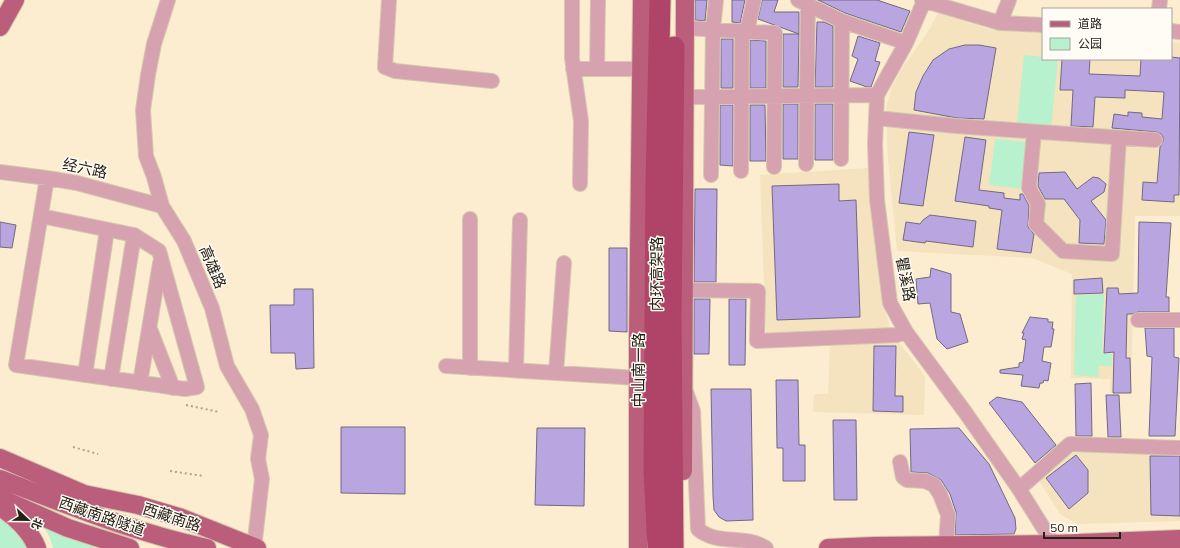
<svg xmlns="http://www.w3.org/2000/svg" width="1180" height="548" viewBox="0 0 1180 548" font-family="Mulish,'Noto Sans SC',sans-serif">
<rect width="100%" height="100%" fill="#fcedd0"/>
<path fill="#f5e2bf" d="M938,13L992,30L1043,33V59H1171V42L1180,43V216H1135L1131,393H1110V379L1071,378L1072,274L1032,258L897,251L888,160L886,110L891,88L901,70L929,30Z
M869,168L872,219L882,300L890,328L766,334L760,175Z
M897,340L925,376L924,415L813,412L814,394H828L830,341Z
M1116,451L1180,453V521L1077,524L1060,514L1039,481L1069,453Z"/>
<path fill="#b7f1cd" d="M1024,55L1043,57V59H1058L1051,127L1017,124Z
M995,139L1028,142L1026,189L989,185Z
M1104,294L1102,353L1112,354V366H1099L1098,377L1074,375L1076,295Z
M0,513L33,548H0Z
M44,527L55,528L116,548H53L50,538Z"/>
<path fill="#b9a6e1" stroke="#716983" d="M695,0H707L705,21L695,20Z
M732,0H745L740,23L732,22Z
M762,0H778L774,12H799V34L758,19Z
M818,0H877L910,11L901,32L845,13Z
M817,22H824L833,26V87H815Z
M783,34H799L798,87H783Z
M858,36L880,43L875,61L880,62L871,87H867L850,81L858,59L852,56Z
M721,39H733V88H721Z
M750,40L766,41V88H750Z
M965,45H979L996,48L984,119L957,118L914,110L916,92L923,76L933,60L949,49Z
M1171,57L1180,58L1179,195H1174V202L1142,200L1143,182L1157,183L1160,147L1163,141V137L1161,134L1156,132L1112,128L1114,114L1128,116V112L1142,113V117L1162,119L1164,92L1125,90V98L1095,97L1093,127L1071,126L1073,90H1060L1062,59H1090L1089,74L1140,76L1141,59H1171Z
M783,104H798V159H783Z
M815,104H833V160H815Z
M720,105H733V166L720,165Z
M750,105H765L766,161H750Z
M909,132L934,135L923,206L899,203Z
M965,137L986,140L979,190L1004,193V198L1020,200V194H1023L1029,206L1028,227L1034,234L1031,253L997,249L1002,210L989,208V206L955,201Z
M1065,172L1077,189L1093,177L1099,178L1106,184L1104,192L1091,201L1106,220L1104,244L1079,243L1080,220L1064,199H1045L1038,186L1039,173Z
M839,184V201L856,200L860,317L777,320L772,186Z
M695,189H717L716,282H694Z
M930,215L976,221L973,247L926,241L925,243L903,240L906,222L920,224L923,220Z
M0,222L16,225L12,248L0,247Z
M1139,222L1171,223L1166,297H1169V312H1138L1132,314H1127L1126,358H1130L1131,393H1113L1114,352L1104,353L1107,288H1118L1119,294L1138,293Z
M609,248H627V332L609,331Z
M931,268L951,274V312L960,314L968,342L947,349L937,339L930,303L918,304L916,279L930,277Z
M1102,278L1103,293L1074,294V280Z
M294,289H313L314,368L296,369L295,353H271L270,305H294Z
M694,299H710L709,354H694Z
M729,299H746L745,365H729Z
M1030,317L1048,319V322H1053L1052,329H1054L1051,347H1044L1042,361L1051,363L1048,381L1044,380L1043,383H1040L1039,388L1021,386L1023,375L1000,373V370L1019,367V363L1023,362L1026,340L1022,339L1024,333H1022Z
M1145,328H1174V357L1179,358L1175,436H1149L1152,357L1147,356Z
M874,346H896L895,396H903V412L873,411Z
M776,380H798L799,445H805V481H783V448H777Z
M1091,383L1092,436H1076L1075,384Z
M711,389H751L753,520L726,521L719,517L714,510L713,496Z
M1106,395H1119L1121,437H1108Z
M997,397L1022,402L1056,445L1035,463L989,403Z
M833,420H856L857,500H834Z
M341,427H405V494L341,493Z
M537,428H585L584,506L535,505Z
M959,428L989,464L1015,518L1016,529L1014,534L955,535L956,512L950,494L941,480L928,473L911,472L910,429Z
M1076,455L1088,470V493L1069,509L1046,478Z
M1150,456H1180V516L1151,515Z"/>
<g fill="none" stroke-linecap="round" stroke-linejoin="round">
<g stroke="#d5c8af" stroke-width="16">
<path id="minor" d="M168,0L154,44L148,75L143,110L146,156L154,177L162,206L184,241L212,308L227,366L252,409L261,435L258,459L262,479L254,548
M389,0L385,67L395,71L492,81
M572,0V58L581,121L580,184
M798,0L842,21L906,43
M922,0L1000,23L1043,25
M924,1L906,43L877,95L875,144L877,200L890,303L906,332L965,412L1019,489L1056,548
M1159,9L1160,0
M1000,23L1009,0
M685,28L775,33L774,167
M747,31L754,0
M1171,31L1180,32
M573,69H641
M597,69L598,0
M685,97L877,95
M876,118L956,126L1155,140
M1034,132L1029,188L1038,204L1036,224L1063,251L1112,254L1119,138
M841,159L842,21
M806,164L808,4
M741,171L742,31
M0,172L47,178L77,183L162,206
M711,175L713,29L716,0
M41,216L134,235L159,251L197,387L185,389L16,365L47,178
M470,219V368
M684,290L758,291L757,341L897,335L906,332
M1138,320H1180
M150,329L173,388
M446,366L638,378
M516,370L520,220
M556,373L564,263
M85,375L107,230
M111,379L134,235
M140,383L160,263
M686,392L693,411L698,529C717,546 745,534 766,548
M900,462L903,477L907,480L925,481L934,485L940,494L948,515L946,545
M1019,489L1070,444L1180,448"/>
</g>
<g stroke="#d5c8af" stroke-width="20">
<path id="major" d="M0,27L15,0
M0,458L84,494L138,505L182,518L257,548
M683,471L685,0
M0,479C68,505 135,533 207,548
M0,498L68,528L130,548
M0,507C15,516 31,532 37,548
M638,548V336L642,0
M828,548L873,546L1054,544L1180,539"/>
</g>
<g stroke="#d5c8af" stroke-width="23">
<path id="highway" d="M658,548L654,470L656,185L660,0
M673,548L671,315L674,47"/>
</g>
<path stroke="#ada28b" stroke-width="2" stroke-dasharray="2 3" stroke-linecap="butt" d="M186,405L219,412
M73,447L98,454
M170,471L204,476"/>
<use href="#minor" stroke="#d7a2b0" stroke-width="14"/>
<use href="#major" stroke="#bb5e7b" stroke-width="18"/>
<use href="#highway" stroke="#af4368" stroke-width="21"/>
</g>
<g text-anchor="middle" dominant-baseline="central" stroke-width="3" stroke-linejoin="round" paint-order="stroke">
<g font-size="15" fill="#262116" stroke="#fffcf6">
<text transform="translate(85 168) rotate(12)">经六路</text>
<text transform="translate(213 267) rotate(67)">高雄路</text>
<text transform="translate(656 274) rotate(-90)">内环高架路</text>
<text transform="translate(906 279) rotate(79)">瞿溪路</text>
<text transform="translate(638 370) rotate(-90)">中山南一路</text>
<text transform="translate(102 516) rotate(19)">西藏南路隧道</text>
<text transform="translate(172 517) rotate(18)">西藏南路</text>
</g>
</g>
<rect x="1042" y="8" width="130" height="52" fill="#fffcf6" stroke="#a8a49c"/>
<rect x="1050" y="21" width="20" height="6" fill="#bb5e7b" stroke="#a8a49c"/>
<text x="1078" y="28" font-size="12" fill="#262116">道路</text>
<rect x="1050" y="38" width="20" height="12" fill="#b7f1cd" stroke="#a8a49c"/>
<text x="1078" y="48" font-size="12" fill="#262116">公园</text>
<g transform="translate(28 520) rotate(112)" stroke="#fffcf6" stroke-width="3" paint-order="stroke">
<path d="M0-3L7 15L0 10L-7 15Z" fill="#262116"/>
<text y="-6" font-size="11" font-weight="bold" text-anchor="middle" fill="#262116">北</text>
</g>
<path d="M1044 532v6h76v-6" fill="none" stroke="#262116" stroke-width="2"/>
<text x="1050" y="532" font-size="12" fill="#262116" stroke="#fffcf6" stroke-width="3" paint-order="stroke">50 m</text>
</svg>
